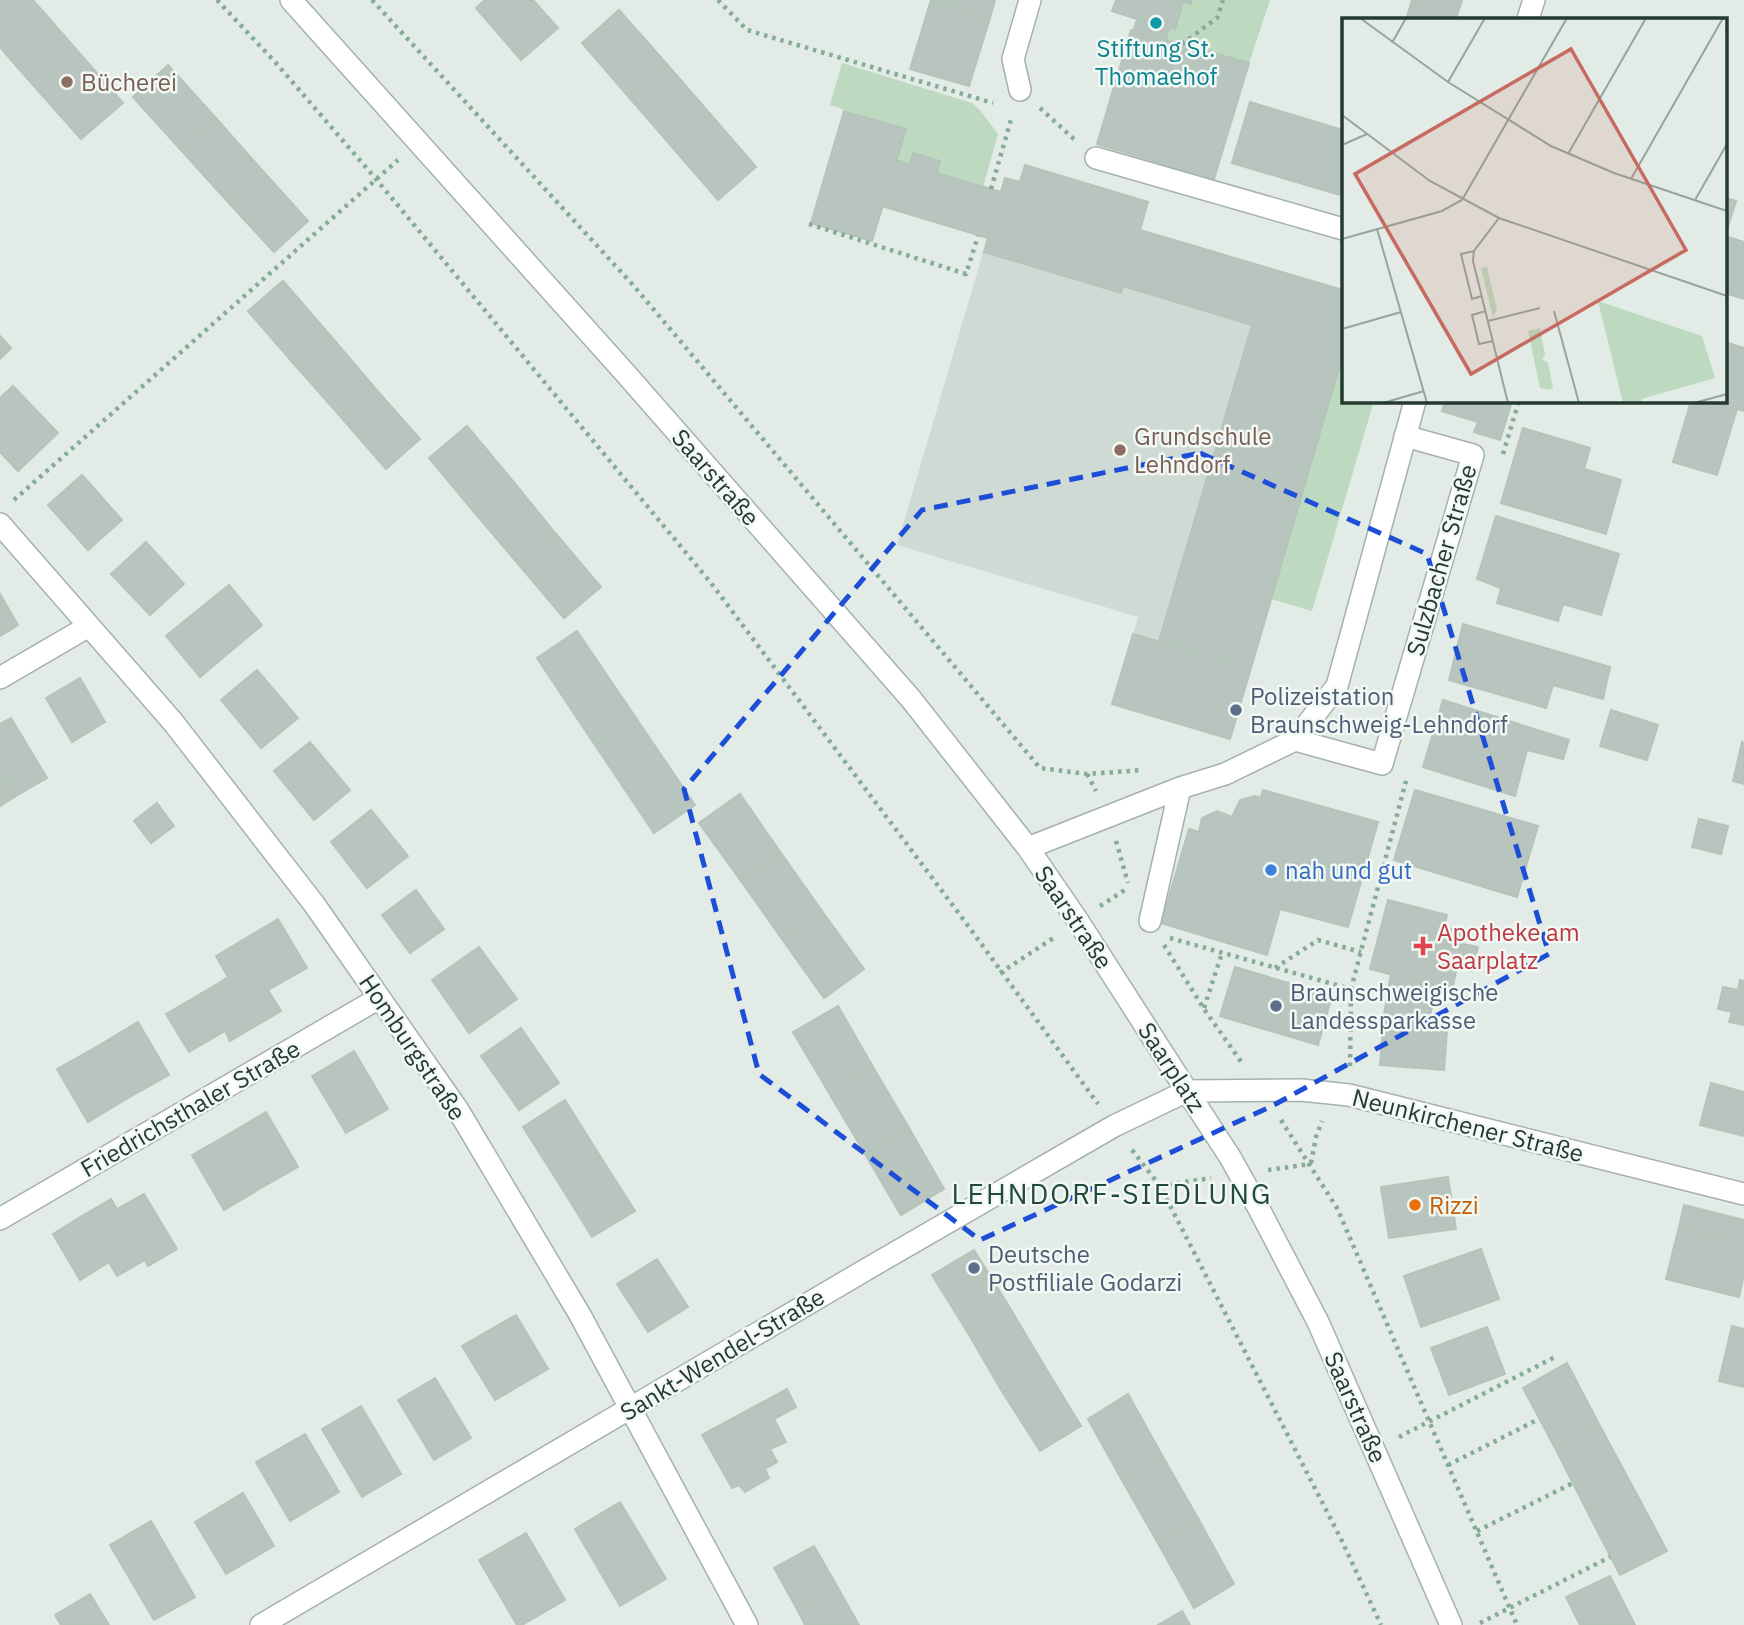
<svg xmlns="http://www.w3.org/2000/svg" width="1744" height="1625" viewBox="0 0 1744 1625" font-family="'IBM Plex Sans',sans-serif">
<rect width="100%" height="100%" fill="#e2ebe5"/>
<path fill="#d0dad4" d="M1025,165L1148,202L1141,230L1343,290V354L1251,668L1133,634L1138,617L897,545L1005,178L1020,182Z"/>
<path fill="#bddac0" d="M1192,0H1270L1249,63L1166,39L1169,28L1175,29L1183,2Z
M842,63L972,103L980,110L998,134L983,187L937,173L940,160L913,153L910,165L896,160L905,129L830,105Z
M1343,354V401H1374L1312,611L1271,599Z"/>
<path fill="#b8c5be" stroke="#b5c4bb" stroke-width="2" d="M0,0H33L54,24L11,60L0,47Z
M485,0H533L558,28L521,60L476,8Z
M931,0L990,18L969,86L910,69Z
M932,0H995L990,18Z
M1116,0H1192L1191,4L1183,2L1175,29L1169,28L1166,39L1134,29L1137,19L1112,11Z
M1412,0H1462L1456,19H1417L1407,17Z
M619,10L665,62L627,95L582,43Z
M54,24L123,103L81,139L11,60Z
M1131,30L1249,63L1214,179L1097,144Z
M665,62L711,115L673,148L627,95Z
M168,65L215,117L180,149L133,97Z
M1250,102L1343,130V196L1232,163Z
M844,111L906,129L872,241L811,223Z
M711,115L756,167L718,200L673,148Z
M215,117L261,169L227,201L180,149Z
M913,153L940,161L937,173L1001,192L988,238L882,206L896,160L910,165Z
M1025,165L1148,202L1140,230L1343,290V354L1251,668L1159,641L1252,325L1123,286L1121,293L984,252L1005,178L1020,182Z
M261,169L308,221L274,252L227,201Z
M1725,198L1736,201L1725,236L1744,242V299L1725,293Z
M283,281L329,334L294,364L248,311Z
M329,334L374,387L340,416L294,364Z
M0,336L11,348L0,359Z
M1725,342L1744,348V411L1737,409L1717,475L1673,462L1691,401H1725Z
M13,386L58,433L18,471L0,452V398Z
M374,387L420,439L386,469L340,416Z
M1445,401H1512L1500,440L1474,432L1478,422L1442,411Z
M467,426L512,480L474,512L429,458Z
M1523,428L1590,448L1584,469L1621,480L1606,534L1501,503Z
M82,475L122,520L88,550L48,505Z
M512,480L556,534L519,565L474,512Z
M1496,516L1619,554L1601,615L1563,604L1558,621L1497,603L1501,588L1477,579Z
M556,534L601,587L564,618L519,565Z
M146,542L184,584L150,615L111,574Z
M229,585L262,625L200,677L166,636Z
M0,594L18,625L0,636Z
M1463,624L1610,667L1603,699L1553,685L1546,708L1449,680Z
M577,631L636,718L595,745L537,658Z
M1133,634L1251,668L1230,739L1112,704Z
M257,670L298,718L261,748L221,700Z
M80,678L105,722L72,742L46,698Z
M1443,700L1569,740L1563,759L1527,750L1515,796L1423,767Z
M1611,710L1658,725L1647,760L1600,746Z
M11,718L47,778L16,796L0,769V724Z
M636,718L695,805L654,833L595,745Z
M310,742L350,790L314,820L274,771Z
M1742,742L1744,743V784L1733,781Z
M0,769L16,796L0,806Z
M1263,790L1378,822L1348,927L1280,909L1267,955L1161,923L1189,829L1199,832L1202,818L1217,811L1232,817L1240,800L1255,796L1261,798Z
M1415,790L1538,826L1517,897L1394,860Z
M740,794L781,853L741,881L699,823Z
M157,803L174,826L151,843L134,821Z
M371,810L408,856L367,888L331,842Z
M1699,819L1728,826L1721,854L1692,847Z
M781,853L822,911L782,939L741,881Z
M416,890L444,929L410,953L382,915Z
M1388,900L1447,915L1444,927L1466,933L1463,944L1478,947L1472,971L1457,967L1452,990L1370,969Z
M822,911L864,969L824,998L782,939Z
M278,919L307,968L268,990L281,1011L247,1031L219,983L228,977L216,956Z
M479,947L517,999L469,1033L432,980Z
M1235,967L1332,996L1318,1045L1220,1016Z
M1391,974L1436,986L1430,1017L1384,1014Z
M1740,980L1744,981V1025L1729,1022L1732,1012L1718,1009L1723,987L1738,990Z
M219,983L247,1031L230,1041L225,1031L189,1052L166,1014Z
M838,1006L873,1067L829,1093L793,1032Z
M1384,1014L1448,1018L1444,1070L1380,1065Z
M138,1022L169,1075L128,1098L98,1046Z
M521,1028L559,1083L519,1110L481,1056Z
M98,1046L128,1098L88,1122L57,1069Z
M354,1051L388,1109L346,1133L312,1076Z
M873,1067L909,1128L865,1154L829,1093Z
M1711,1083L1744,1092V1136L1700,1125Z
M565,1100L600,1156L558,1182L523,1127Z
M266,1112L298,1167L261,1188L229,1134Z
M909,1128L944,1189L901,1215L865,1154Z
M229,1134L261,1188L224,1210L192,1155Z
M600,1156L635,1211L592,1237L558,1182Z
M1448,1177L1456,1229L1389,1238L1381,1187Z
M144,1194L177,1249L148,1266L145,1260L117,1276L82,1216L111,1199L117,1209Z
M1684,1205L1744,1220V1243L1679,1227Z
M82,1216L109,1262L80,1280L53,1234Z
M1679,1227L1744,1243V1275L1739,1297L1666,1279Z
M1481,1249L1499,1299L1421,1327L1404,1276Z
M974,1250L1010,1308L968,1333L932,1275Z
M657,1259L688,1307L648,1332L617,1284Z
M1010,1308L1045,1367L1003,1393L968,1333Z
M516,1315L548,1369L495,1400L462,1346Z
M1732,1326L1744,1329V1387L1719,1381Z
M1487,1327L1505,1374L1449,1395L1431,1348Z
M1567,1363L1600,1426L1556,1450L1523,1388Z
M1045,1367L1081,1426L1040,1451L1003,1393Z
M435,1378L471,1438L434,1460L398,1400Z
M787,1389L796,1407L774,1419L786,1442L770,1449L777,1462L765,1469L769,1478L745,1492L739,1485L732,1488L702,1435Z
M1128,1394L1163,1457L1123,1482L1088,1419Z
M361,1406L401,1474L362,1497L322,1429Z
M1600,1426L1634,1489L1588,1513L1556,1450Z
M305,1434L339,1492L290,1521L256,1462Z
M1163,1457L1199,1520L1159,1545L1123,1482Z
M1634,1489L1667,1551L1620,1575L1588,1513Z
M243,1493L274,1546L226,1574L195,1522Z
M620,1502L666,1579L620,1606L575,1529Z
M1199,1520L1234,1584L1194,1608L1159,1545Z
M151,1521L195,1597L154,1620L110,1545Z
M526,1533L565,1600L522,1625H517L479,1560Z
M814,1546L838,1588L798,1611L774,1568Z
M1610,1576L1635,1625H1580L1566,1597Z
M838,1588L859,1625H805L798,1611Z
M90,1594L109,1625H61L55,1615Z
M1182,1611L1190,1625H1158Z"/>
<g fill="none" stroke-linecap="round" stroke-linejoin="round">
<g stroke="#a5b2ab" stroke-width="24">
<path id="minor" d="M291,0L626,374L911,699L1028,848L1078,921L1187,1091L1230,1157L1259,1209L1318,1322L1451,1625
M1528,19L1534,0
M1020,90L1013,59L1030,0
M1096,158L1343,229
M0,524L173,722L314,904L458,1110L580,1315L747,1625
M0,678L89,626
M1295,740L1382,764L1473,455L1405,436
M1028,848L1180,788L1225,774L1295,740L1337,686L1415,401
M1150,921L1180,788
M0,1219L379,998
M261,1625L879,1262L1114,1126L1187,1091L1301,1090L1349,1095L1744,1194"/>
</g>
<path stroke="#86ab9a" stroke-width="4.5" stroke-dasharray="3.5 5" stroke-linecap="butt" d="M217,0L276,63L376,179L711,583L966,923L1098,1104
M372,0L633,285L1040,768L1087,774L1143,770
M718,0L747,30L993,103
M1182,44L1217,18L1223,0
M1040,108L1075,140
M991,189L1012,116
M809,224L966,274L978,236
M1503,454L1519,401
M14,500L398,160
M1087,774L1096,791
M1116,841L1128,883
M1100,906L1128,888
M1170,938L1351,989
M1164,945L1204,1009L1242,1063
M1275,968L1318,940L1361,952
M1000,973L1055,937
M1204,1008L1222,953
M1350,1066L1351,989L1406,781
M1281,1120L1337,1208L1517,1625
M1132,1150L1160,1186L1342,1541L1381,1625
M1311,1163L1316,1137L1322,1121
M1268,1170L1311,1164
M1160,1186L1211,1178
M1399,1437L1557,1356
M1448,1465L1539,1419
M1477,1531L1573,1483
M1480,1623L1610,1557"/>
<use href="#minor" stroke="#fff" stroke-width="21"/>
</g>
<path fill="none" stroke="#1d4ed8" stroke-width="5" stroke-dasharray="14 9" stroke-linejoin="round" d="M1200,453L1427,554L1549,954L1272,1106L980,1240L759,1074L684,789L922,510Z"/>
<circle fill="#0f9aa8" stroke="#f2f8f4" stroke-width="2.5" cx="1156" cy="23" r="7"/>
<g fill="#8d6e63" stroke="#f2f8f4" stroke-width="2.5">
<circle cx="67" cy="82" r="7"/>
<circle cx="1120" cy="450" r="7"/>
</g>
<g fill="#5c6f8a" stroke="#f2f8f4" stroke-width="2.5">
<circle cx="1236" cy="710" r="7"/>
<circle cx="1276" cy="1006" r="7"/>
<circle cx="974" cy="1268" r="7"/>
</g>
<circle fill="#3f7fe0" stroke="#f2f8f4" stroke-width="2.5" cx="1271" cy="870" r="7"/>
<path fill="#e0444e" stroke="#f2f8f4" stroke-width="2.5" d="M1419.5 935.5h7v7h7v7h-7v7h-7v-7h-7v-7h7z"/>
<circle fill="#e8710a" stroke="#f2f8f4" stroke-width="2.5" cx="1415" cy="1205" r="7"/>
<g text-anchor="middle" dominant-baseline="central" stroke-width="5" stroke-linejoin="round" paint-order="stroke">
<g font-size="24" fill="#0d838f" stroke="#f2f8f4">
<text x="1156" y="48">Stiftung St.<tspan x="1156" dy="28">Thomaehof</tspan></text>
</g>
<g font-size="24" fill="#785e54" stroke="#f2f8f4" text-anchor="start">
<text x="81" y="82">Bücherei</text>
<text x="1134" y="436">Grundschule<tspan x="1134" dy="28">Lehndorf</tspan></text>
</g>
<g font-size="24" fill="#243a31" stroke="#f2f8f4">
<text transform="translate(716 477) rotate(49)">Saarstraße</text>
<text transform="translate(1441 560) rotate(-74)">Sulzbacher Straße</text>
<text transform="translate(1074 917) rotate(56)">Saarstraße</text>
<text transform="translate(413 1047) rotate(56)">Homburgstraße</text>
<text transform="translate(1172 1067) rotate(57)">Saarplatz</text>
<text transform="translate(190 1108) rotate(-30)">Friedrichsthaler Straße</text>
<text transform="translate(1468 1125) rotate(14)">Neunkirchener Straße</text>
<text transform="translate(722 1354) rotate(-31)">Sankt-Wendel-Straße</text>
<text transform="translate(1356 1407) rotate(66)">Saarstraße</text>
</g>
<g font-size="24" fill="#4e5e75" stroke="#f2f8f4" text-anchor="start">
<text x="1250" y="696">Polizeistation<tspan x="1250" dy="28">Braunschweig-Lehndorf</tspan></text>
<text x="1290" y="992">Braunschweigische<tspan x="1290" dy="28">Landessparkasse</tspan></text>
<text x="988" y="1254">Deutsche<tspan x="988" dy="28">Postfiliale Godarzi</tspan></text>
</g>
<g font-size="24" fill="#366cbe" stroke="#f2f8f4" text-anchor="start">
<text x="1285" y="870">nah und gut</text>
</g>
<g font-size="24" fill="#be3a42" stroke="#f2f8f4" text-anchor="start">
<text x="1437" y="932">Apotheke am<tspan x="1437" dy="28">Saarplatz</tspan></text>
</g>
<g font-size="24" fill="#c56008" stroke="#f2f8f4" text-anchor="start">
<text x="1429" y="1205">Rizzi</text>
</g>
<g font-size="28" letter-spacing="2" fill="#224a3a" stroke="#f2f8f4">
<text x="1112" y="1193">LEHNDORF-SIEDLUNG</text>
</g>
</g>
<g transform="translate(1342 18)">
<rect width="385" height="385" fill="#e2ebe5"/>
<path d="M145,249L155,292L151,300L139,250ZM256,283L360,318L373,360L299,381L300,385H281ZM198,310L203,337L200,341L206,345L211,370L207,372L198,370L186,313Z" fill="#bddac0"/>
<path fill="none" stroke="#96a49d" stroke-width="2" d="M18,0L106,64L209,128L272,155L385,193M50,25L64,0M106,64L143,0M0,97L88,163L157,200L385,278M0,127L25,116M226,136L304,0M289,161L381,0M353,182L385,126M157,200L132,233L131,243L166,385M35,211L85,385M0,221L100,193L120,182L225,0M132,233L119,236L130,281L140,278M144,293L130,297L137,326L151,323M212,293L237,385M146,303L198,290M0,311L59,294M41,385L82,373M352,385L385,376"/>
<path fill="#c76a5f" fill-opacity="0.15" stroke="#c76a5f" stroke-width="3.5" d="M229,31L344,232L129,356L13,156Z"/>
<rect width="385" height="385" fill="none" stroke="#243a31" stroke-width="3.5"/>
</g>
</svg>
